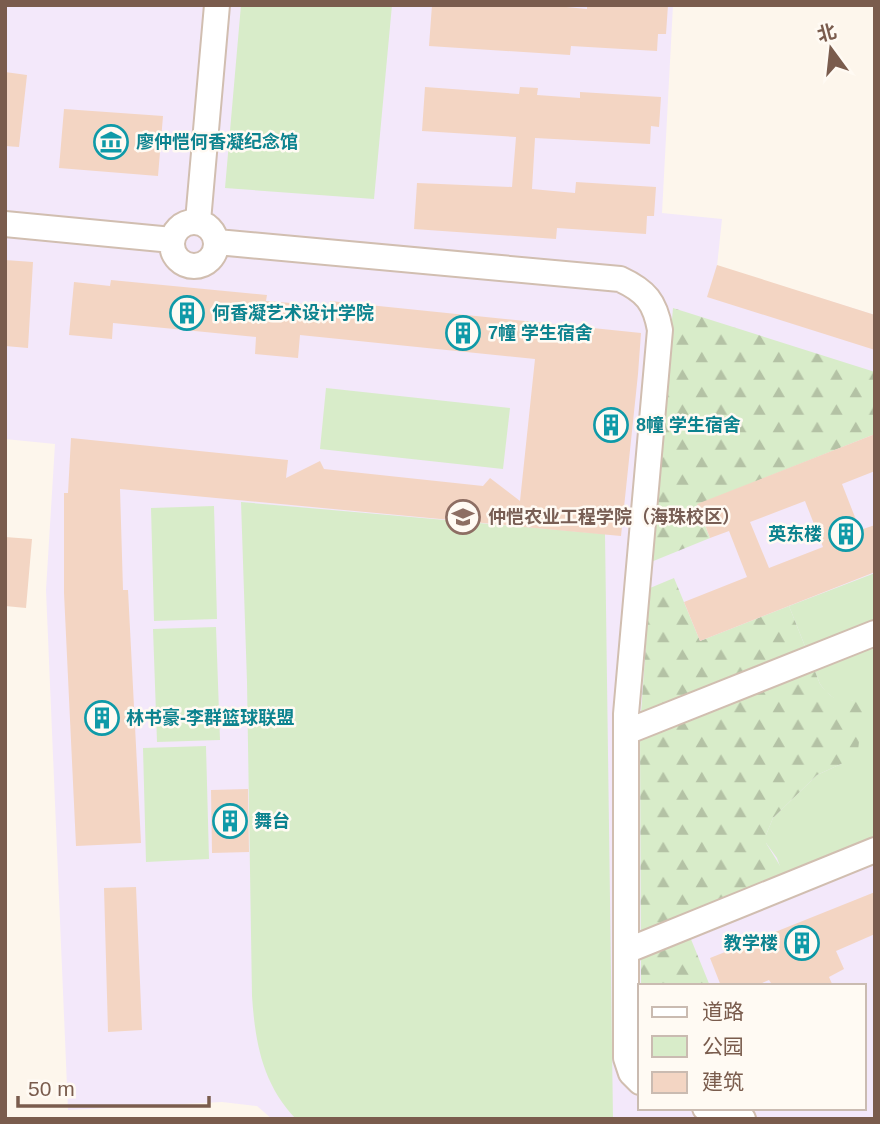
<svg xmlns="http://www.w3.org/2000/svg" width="880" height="1124" viewBox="0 0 880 1124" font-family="Arial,'Noto Sans SC',sans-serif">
<defs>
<pattern id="forest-firs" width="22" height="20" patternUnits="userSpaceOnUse" patternTransform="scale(1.75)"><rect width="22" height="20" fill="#d8ecc9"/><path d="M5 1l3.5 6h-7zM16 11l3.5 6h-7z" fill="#b4c2a5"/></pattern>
</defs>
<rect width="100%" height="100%" fill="#fdf6ec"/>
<path fill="#f3e8fa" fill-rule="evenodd" d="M5,5H673L662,213L722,219L717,266L875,315V1119H272L257,1106L222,1102L68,1110L46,590L55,444L5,439ZM640,986H864V1108H640Z"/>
<path fill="#d8ecc9" d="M241,5H392L374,199L225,188Z
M326,388L510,408L503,469L320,449Z
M241,502L605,534L613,1119H296C262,1084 255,1041 252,996L247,682Z
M214,506L217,619L154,621L151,508Z
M875,573V850L787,886L777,858L766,843V835L773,818L817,775L841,764L853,700L839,702L826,692L820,684L789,606Z
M216,627L220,740L157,742L153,629Z
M206,746L209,859L146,862L143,748Z"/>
<path fill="url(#forest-firs)" d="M673,308L875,372V434L697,505L710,538L651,562Z
M674,578L700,641L789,606L820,684C835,704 840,698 860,701L865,705L867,715L861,723L858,751L841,764L817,775L773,818L766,835V843L782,869L787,886L686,927L710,986H641L640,726L650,588Z"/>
<path fill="#f3d5c3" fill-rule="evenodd" d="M432,5H546L587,9V5H668L666,34H658L657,51L571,46L570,55L429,46Z
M5,72L27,75L19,147L5,146Z
M425,87L519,94L520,87L538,88L537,95L580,98V92L661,97L659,127L651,126L650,144L535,138L532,189L575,193L576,182L656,187L654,216H647L646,234L557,228L556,239L414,229L417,183L512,187L516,137L422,131Z
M64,109L163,116L158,176L59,168Z
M5,260L33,262L28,348L5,346Z
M717,265L875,315V350L707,297Z
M111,280L267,295L266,301L330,306V301L641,333L638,374L621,536L120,489L123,590H128L141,843L76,846L64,593V493H68L71,438L288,460L286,478L320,461L324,469L483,486L490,478L520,501L535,359L300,335L298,358L255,354L256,337L113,323L112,339L69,335L74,282L110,286Z
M875,434V471L842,484L860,530L875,525V572L700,641L684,602L747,577L729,531L710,538L697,504ZM805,501L823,547L769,568L750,522Z
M5,537L32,539L26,608L5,606Z
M248,789L249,852L212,853L211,790Z
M136,887L142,1030L108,1032L104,888Z
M875,892V934L836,951L844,969L829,977L833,986H773L769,980L755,986H721L710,958Z"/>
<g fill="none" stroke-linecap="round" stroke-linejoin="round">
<g stroke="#d1beb0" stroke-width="28">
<path id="street" d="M198,221L217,5
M172 244a22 22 0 1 1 44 0a22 22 0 1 1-44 0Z
M5,224L172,240
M217,242L620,279C646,291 655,302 660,330L626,714V1058L631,1073L640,1082
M626,732L875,633
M626,951L875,850
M705,1108L743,1119"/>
</g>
<use href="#street" stroke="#fff" stroke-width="24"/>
</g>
<defs>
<g id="museum-ring" transform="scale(1.75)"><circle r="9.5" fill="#fffaf3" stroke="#0f9aa8" stroke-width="1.5"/><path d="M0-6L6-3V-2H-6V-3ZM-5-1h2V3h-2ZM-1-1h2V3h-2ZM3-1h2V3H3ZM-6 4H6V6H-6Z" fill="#0f9aa8"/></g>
<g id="building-ring" transform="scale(1.75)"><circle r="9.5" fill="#fffaf3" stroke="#0f9aa8" stroke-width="1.5"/><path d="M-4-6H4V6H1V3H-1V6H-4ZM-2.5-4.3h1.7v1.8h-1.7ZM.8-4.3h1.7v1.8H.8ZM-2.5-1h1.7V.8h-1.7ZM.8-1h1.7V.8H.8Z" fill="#0f9aa8"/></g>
<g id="university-ring" transform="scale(1.75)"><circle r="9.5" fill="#fffaf3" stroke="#8d6e63" stroke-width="1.5"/><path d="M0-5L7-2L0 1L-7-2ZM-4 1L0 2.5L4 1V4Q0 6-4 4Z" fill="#8d6e63"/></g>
</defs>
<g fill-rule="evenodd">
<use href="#museum-ring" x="111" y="142"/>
<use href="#building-ring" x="187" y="313"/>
<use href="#building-ring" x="463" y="333"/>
<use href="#building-ring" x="611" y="425"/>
<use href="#university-ring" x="463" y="517"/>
<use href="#building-ring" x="846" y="534"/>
<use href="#building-ring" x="102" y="718"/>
<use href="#building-ring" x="230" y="821"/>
<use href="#building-ring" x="802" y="943"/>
</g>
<g text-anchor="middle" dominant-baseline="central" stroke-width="5" stroke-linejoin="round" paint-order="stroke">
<g font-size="18" font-weight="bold" fill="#0d838f" stroke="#fffaf3" text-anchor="start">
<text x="136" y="142">廖仲恺何香凝纪念馆</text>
<text x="212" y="313">何香凝艺术设计学院</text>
<text x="488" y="333">7幢 学生宿舍</text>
<text x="636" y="425">8幢 学生宿舍</text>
<text x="822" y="534" text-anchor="end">英东楼</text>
<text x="126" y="718">林书豪-李群篮球联盟</text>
<text x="254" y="821">舞台</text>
<text x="778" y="943" text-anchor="end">教学楼</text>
</g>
<g font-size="18" font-weight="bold" fill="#785e54" stroke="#fffaf3" text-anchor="start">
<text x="488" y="517">仲恺农业工程学院（海珠校区）</text>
</g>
</g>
<rect width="880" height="1124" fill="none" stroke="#7a5c4d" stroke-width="14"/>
<rect x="638" y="984" width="228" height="126" fill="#fffaf3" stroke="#cabbb1" stroke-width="2"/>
<rect x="652" y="1007" width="35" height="10" fill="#ffffff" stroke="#cabbb1" stroke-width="2"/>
<text x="702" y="1019" font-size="21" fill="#7a5c4d">道路</text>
<rect x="652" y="1036" width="35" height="21" fill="#d8ecc9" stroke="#cabbb1" stroke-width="2"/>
<text x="702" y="1054" font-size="21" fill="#7a5c4d">公园</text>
<rect x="652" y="1072" width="35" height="21" fill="#f3d5c3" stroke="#cabbb1" stroke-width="2"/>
<text x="702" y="1089" font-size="21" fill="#7a5c4d">建筑</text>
<g transform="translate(831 49) rotate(345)" stroke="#fffaf3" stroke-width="5" paint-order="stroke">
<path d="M0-5L12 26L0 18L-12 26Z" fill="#7a5c4d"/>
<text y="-10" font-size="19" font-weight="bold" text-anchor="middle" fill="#7a5c4d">北</text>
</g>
<path d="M18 1096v10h191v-10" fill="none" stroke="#7a5c4d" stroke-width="3.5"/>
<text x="28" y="1096" font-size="21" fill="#7a5c4d" stroke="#fffaf3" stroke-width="5" paint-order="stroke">50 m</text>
</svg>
